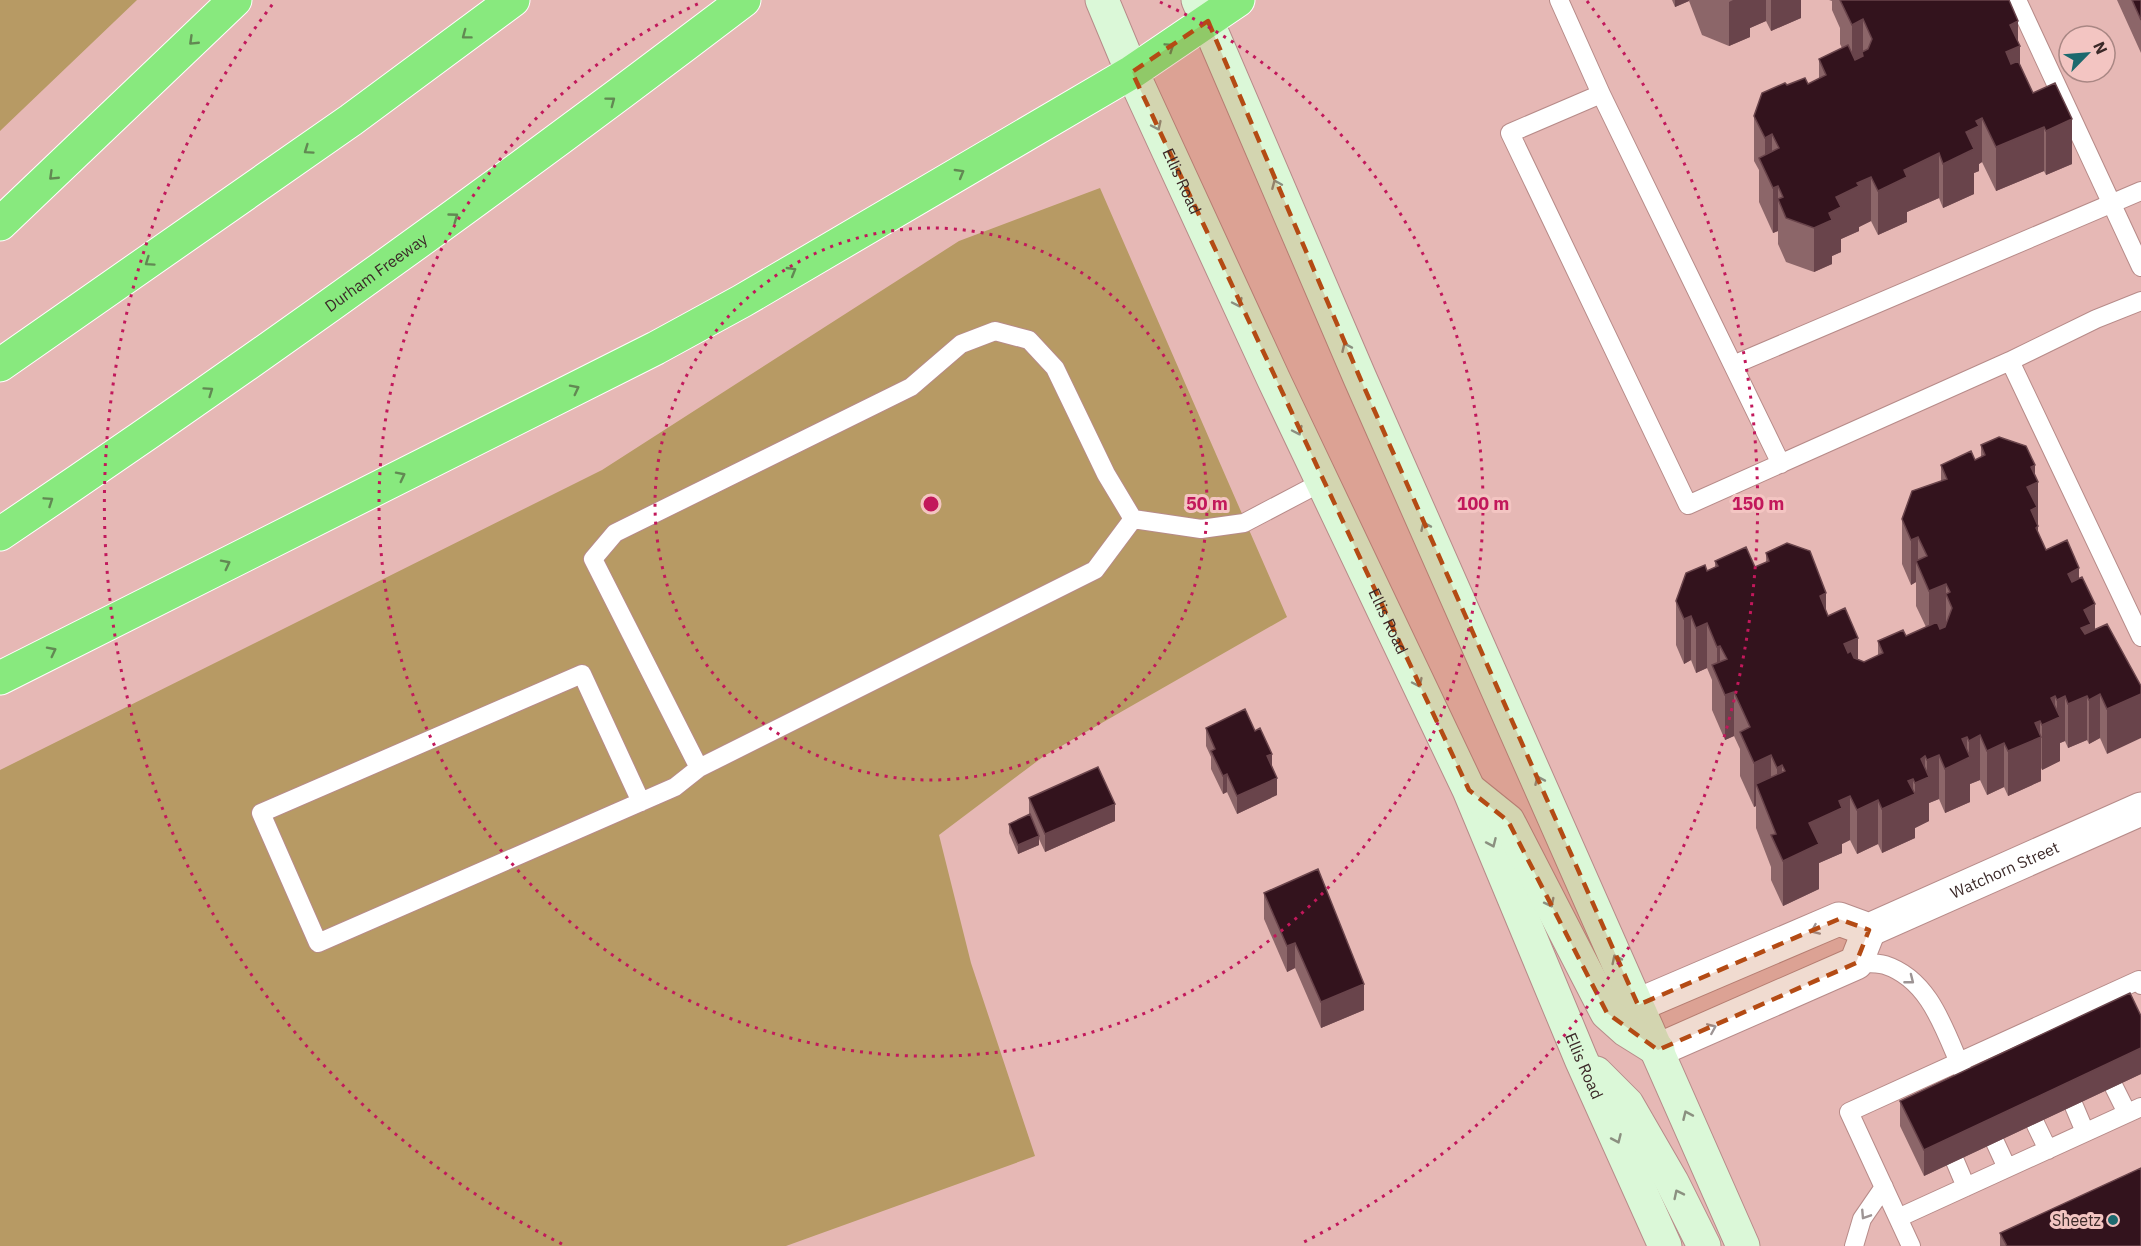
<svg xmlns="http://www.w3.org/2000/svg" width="2141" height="1246" viewBox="0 0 2141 1246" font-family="'IBM Plex Sans',sans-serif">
<rect width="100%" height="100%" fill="#e6b8b5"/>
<path fill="#b79a64" d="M0,0H137L0,131Z
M1100,188L1287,617L1044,756L939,835L971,963L1035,1156L786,1246H0V770L602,470L959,241Z"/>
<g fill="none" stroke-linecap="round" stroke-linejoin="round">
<g stroke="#b78b89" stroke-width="20">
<path id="lane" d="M1559,0L1601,94
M2017,0L2141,267
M2010,361L2096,319L2141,301
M1733,365L2141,191
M1781,464L1601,94L1510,133L1688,505L2010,361L2141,637
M1133,519L1095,570L699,768L593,559L615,533L911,387L961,344L995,331L1029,340L1055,368L1106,474L1133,519L1201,529L1244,523L1322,482
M641,802L582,674L261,813L318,943L675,787L699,768
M1856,963C1865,963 1876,962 1885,965C1931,980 1945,1032 1963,1072
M2114,1087L2127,1113
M2074,1106L2085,1132
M2035,1123L2048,1150
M1995,1142L2007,1168
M1955,1161L1966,1187
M1898,1218L2141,1107
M1854,1246L1862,1219L1884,1187
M1911,1246L1849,1112L2139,980L2141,985"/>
</g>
<g stroke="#b78b89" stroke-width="35">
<g id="street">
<path id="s1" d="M1638,1005L1839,919L1869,930L2141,809"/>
<path d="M1658,1050L1856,963L1869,930"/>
</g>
</g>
<g stroke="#b78b89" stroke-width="35">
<g id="secondary">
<path id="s2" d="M1102,0L1132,72L1273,378L1469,790L1581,1059L1665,1246"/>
<path d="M1198,0L1360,378L1743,1246"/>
<path d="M1472,792L1508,821L1607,1013L1626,1030L1658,1050"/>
<path d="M1596,1073L1627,1104L1672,1182L1704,1246"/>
</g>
</g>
<g stroke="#fff" stroke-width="35">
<g id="highway">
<path d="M0,224L235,0"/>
<path d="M0,365L351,120L513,0"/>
<path id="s3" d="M0,534C254,363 501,185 744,0"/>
<path d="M0,678L656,348L742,301L1132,72L1238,0"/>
</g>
</g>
<use href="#lane" stroke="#fff" stroke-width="18"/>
<use href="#street" stroke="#fff" stroke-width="33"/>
<use href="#secondary" stroke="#dbf8d8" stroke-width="33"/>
<use href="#highway" stroke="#88e97e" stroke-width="33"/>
</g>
<path fill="#8c6669" d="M1672,0H1801V18L1771,31L1766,21L1750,28V37L1729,46L1702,35L1689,1L1675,7Z
M1829,0H2009L2018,42L2020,65L2033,93L2072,164L2046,175L2044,171L1996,191L1982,162L1979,164V171L1974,173V194L1943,208L1939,198L1907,212V222L1878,235L1871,221L1859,227V231L1841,239V252L1832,256V264L1814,272L1786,262L1778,244V231L1773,233L1759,202V170L1754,161V116L1787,85L1808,84L1819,79V59L1842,48L1840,44V28L1832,10V1Z
M2117,0H2141V53Z
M1981,445L2035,475L2038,482V534L2046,550L2079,579L2095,630L2107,624V754L2100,738L2089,744L2087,740L2068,748L2065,741L2060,743V761L2042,770L2041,768V781L2008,796L2004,787L1987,795L1980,780L1970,784V802L1945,813L1939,799L1929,803V821L1915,828V827V838L1882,853L1878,844L1857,854L1850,840L1842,844V853L1819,863V889L1783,906L1771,880V867L1756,828V806L1754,807L1740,776V749L1734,736L1725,740L1712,710V680L1707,668L1696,673L1691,660L1684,664L1676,645V601L1707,571L1715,567V561L1755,567L1766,562V553L1826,612L1858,659L1864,662L1878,656V641L1906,636L1926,627L1916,606V582L1911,585L1902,564V519L1941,481V465L1975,460L1981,457Z
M1206,728L1272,766L1277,795L1237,814L1227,792L1223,794L1211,769V757L1206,746Z
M1029,798L1115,821L1045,852L1039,839V845L1018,854L1009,833V824L1029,815Z
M1264,893L1364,1010L1321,1028L1295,968L1287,972L1264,919Z
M2141,1016V1074L1924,1176L1900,1126V1101Z
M2000,1233L2141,1246H2000Z"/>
<path fill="#69444b" d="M1675,0H1689V1L1675,7Z
M1733,0H1766V21L1750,28V37L1729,46V2Z
M1771,0H1801V18L1771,31Z
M1863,19V56L1862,52V65L1852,69V25Z
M2018,21V46H2020V90L2006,52L2010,25Z
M1982,118V162L1979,164V171L1974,173V194L1943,208V164L1976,121Z
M2072,119V164L2046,175V131Z
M2044,127V171L1996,191V147Z
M1772,134V179L1765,170V138Z
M1939,153V198L1907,212V222L1878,235V191L1904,170Z
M1871,177V221L1859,227V231L1841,239V252L1832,256V264L1814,272V228L1829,213L1836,197L1857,183Z
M1778,186V231L1773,233V188Z
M2035,465V483L2038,482V571L2027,487L2031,467Z
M1918,537V566L1916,561V582L1911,585V540Z
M2079,568V613L2068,574Z
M1946,584V628L1929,635V591Z
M1826,593V638L1820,596Z
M2095,604V649L2091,651L2081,628L2084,610Z
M1691,616V660L1684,664V619Z
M1707,623V668L1696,673V628Z
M1858,638V682L1844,644Z
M1720,646V684L1717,677V647Z
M1734,692V736L1725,740V695Z
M2100,694V738L2089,744V700Z
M2141,694V738L2107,754V709Z
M2055,696V719L2057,718V700L2065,696V741L2060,743V761L2042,770V725L2051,698Z
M2087,696V740L2068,748V704Z
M2040,721V737H2041V781L2008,796V751L2035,723Z
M1980,735V780L1970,784V802L1945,813V769L1962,739L1967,737V759L1969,758V741Z
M2004,743V787L1987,795V751Z
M1272,754V771L1267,756Z
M1771,755V800L1756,784V806L1754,807V763Z
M1939,755V799L1929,803V821L1915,828V783L1921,759L1925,756V778H1927V760Z
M1782,765V809L1777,812V768Z
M1227,774V792L1223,794V776Z
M1277,778V795L1237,814V796Z
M1913,779V795L1915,794V838L1882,853V809L1908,781Z
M1850,796V840L1842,844V853L1819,863V889L1783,906V861L1809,823L1839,801Z
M1878,800V844L1857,854V810Z
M1115,804V821L1045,852V834Z
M1039,836V845L1018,854V845Z
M1295,943V968L1287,972V946Z
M1364,984V1010L1321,1028V1002Z
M2141,1048V1074L1924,1176V1150Z"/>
<path fill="#33131d" stroke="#69444b" stroke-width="1.5" d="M1840,0H2009L2018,21L2010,25L2020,46L2006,52L2011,64L2018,61L2033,93L2055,83L2072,119L2046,131L2044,127L1996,147L1982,118L1976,121L1979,126L1966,132L1974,149L1943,164L1939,153L1904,170L1907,177L1878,191L1871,177L1857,183L1859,186L1836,197L1841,207L1829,213L1832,220L1814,228L1786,218L1778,199L1783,197L1778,186L1773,188L1759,158L1779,148L1772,134L1765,138L1754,116L1762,93L1785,83L1787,85L1805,78L1808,84L1826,75L1819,59L1848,45L1855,60L1863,56L1862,52L1868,49L1872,39L1863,19L1852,25Z
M2132,0H2141V20Z
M1999,437L2026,446L2035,465L2031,467L2038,482L2027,487L2037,507L2031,510L2038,526L2036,528L2046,550L2067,540L2079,568L2068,574L2072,582L2082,577L2095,604L2084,610L2091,624L2081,628L2085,634L2107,624L2141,686V694L2107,709L2100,694L2089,700L2087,696L2068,704L2065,696L2057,700L2055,696L2051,698L2060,717L2042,725L2040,721L2035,723L2041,737L2008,751L2004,743L1987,751L1980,735L1969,741L1967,737L1962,739L1970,757L1945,769L1939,755L1927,760L1925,756L1921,759L1929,777L1915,783L1913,779L1908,781L1915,794L1882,809L1878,800L1857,810L1850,796L1839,801L1842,808L1809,823L1819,844L1783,861L1771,835L1776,834L1756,784L1785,771L1782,765L1777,768L1771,755L1754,763L1740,732L1750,727L1734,692L1725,695L1712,665L1727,659L1720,646L1717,647L1707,623L1696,628L1691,616L1684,619L1676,601L1686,573L1705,565L1707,571L1718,566L1715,561L1746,547L1755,567L1769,561L1766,553L1787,543L1810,551L1826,593L1820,596L1828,616L1845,608L1858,638L1844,644L1848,653L1851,651L1854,658L1864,662L1883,653L1878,641L1903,630L1906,636L1937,622L1940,629L1945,627L1952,608L1946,594L1950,592L1946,584L1929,591L1916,561L1927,556L1918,537L1911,540L1902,519L1912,491L1947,479L1941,465L1971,451L1975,460L1985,455L1981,445Z
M1245,709L1255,731L1260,728L1272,754L1267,756L1277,778L1237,796L1227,774L1223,776L1211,751L1215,749L1206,728Z
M1098,767L1115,804L1045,834L1029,798Z
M1030,814L1039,836L1018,845L1009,824Z
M1318,869L1364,984L1321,1002L1295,943L1287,946L1264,893Z
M2130,993L2141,1016V1048L1924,1150L1900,1101Z
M2141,1168V1246H2007L2000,1233Z"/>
<defs><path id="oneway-chevron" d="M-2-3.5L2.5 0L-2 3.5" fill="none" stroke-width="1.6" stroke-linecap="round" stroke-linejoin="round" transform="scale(1.5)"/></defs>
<g stroke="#628953">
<use href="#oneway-chevron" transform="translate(466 35) rotate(143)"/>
<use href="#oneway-chevron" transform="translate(193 41) rotate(136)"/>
<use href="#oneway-chevron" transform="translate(1170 47) rotate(-34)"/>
<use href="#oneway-chevron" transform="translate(611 101) rotate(-37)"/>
<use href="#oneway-chevron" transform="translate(308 150) rotate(145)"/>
<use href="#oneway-chevron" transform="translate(960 173) rotate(-30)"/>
<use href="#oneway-chevron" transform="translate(53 176) rotate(136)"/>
<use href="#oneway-chevron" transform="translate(454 217) rotate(-36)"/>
<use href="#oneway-chevron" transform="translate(149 262) rotate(145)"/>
<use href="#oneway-chevron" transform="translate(792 271) rotate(-30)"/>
<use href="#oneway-chevron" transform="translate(575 389) rotate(-27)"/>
<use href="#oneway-chevron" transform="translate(209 391) rotate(-35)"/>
<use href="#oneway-chevron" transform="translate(401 476) rotate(-27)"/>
<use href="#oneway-chevron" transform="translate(49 501) rotate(-34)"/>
<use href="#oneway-chevron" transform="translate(226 564) rotate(-27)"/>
<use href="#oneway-chevron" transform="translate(52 651) rotate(-27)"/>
</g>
<g stroke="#8b9080">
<use href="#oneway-chevron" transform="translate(1157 126) rotate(65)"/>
<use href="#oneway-chevron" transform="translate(1276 184) rotate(-113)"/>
<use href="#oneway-chevron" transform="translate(1238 303) rotate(65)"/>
<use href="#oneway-chevron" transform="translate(1346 347) rotate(-114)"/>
<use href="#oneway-chevron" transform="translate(1298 431) rotate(65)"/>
<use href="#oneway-chevron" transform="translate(1425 526) rotate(-114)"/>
<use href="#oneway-chevron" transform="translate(1418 683) rotate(65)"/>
<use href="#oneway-chevron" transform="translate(1539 780) rotate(-114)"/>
<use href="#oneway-chevron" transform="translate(1492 843) rotate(66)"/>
<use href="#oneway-chevron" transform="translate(1550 903) rotate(63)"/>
<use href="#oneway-chevron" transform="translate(1616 959) rotate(-116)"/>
<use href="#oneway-chevron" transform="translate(1687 1115) rotate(-114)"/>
<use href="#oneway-chevron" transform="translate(1617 1139) rotate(66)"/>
<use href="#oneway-chevron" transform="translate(1678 1194) rotate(-116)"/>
</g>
<g stroke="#9d9494">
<use href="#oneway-chevron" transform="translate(1815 930) rotate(156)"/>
<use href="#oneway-chevron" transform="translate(1910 980) rotate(38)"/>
<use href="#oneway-chevron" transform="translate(1712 1028) rotate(-23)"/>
<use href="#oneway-chevron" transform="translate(1865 1215) rotate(123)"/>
</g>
<path fill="#b44b14" fill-opacity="0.2" stroke="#b44b14" stroke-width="4.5" stroke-dasharray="12 8" stroke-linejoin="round" d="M1208,21L1360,378L1638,1005L1839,919L1869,930L1856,963L1658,1050L1607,1013L1508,821L1469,790L1132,72Z"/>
<g fill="none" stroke="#c2185b" stroke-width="3" stroke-dasharray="3 6">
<circle cx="931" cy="504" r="276"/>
<path d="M1160 2A552 552 0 1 1 702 2"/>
<path d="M562 1244A827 827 0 0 1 275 1M1587 1A827 827 0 0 1 1300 1244"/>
</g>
<circle fill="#1c696e" stroke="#f3c5c2" stroke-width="2" cx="2113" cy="1220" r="6"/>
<g text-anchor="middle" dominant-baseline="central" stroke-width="6" stroke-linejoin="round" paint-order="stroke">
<g font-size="16" fill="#3b2928" stroke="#f3c5c2">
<text stroke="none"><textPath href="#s2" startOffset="198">Ellis Road</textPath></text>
<text stroke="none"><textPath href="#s3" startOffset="458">Durham Freeway</textPath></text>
<text stroke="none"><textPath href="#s2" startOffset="684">Ellis Road</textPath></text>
<text stroke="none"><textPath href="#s1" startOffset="399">Watchorn Street</textPath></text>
<text stroke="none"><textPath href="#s2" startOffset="1170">Ellis Road</textPath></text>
</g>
<g font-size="16" fill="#3b2928" stroke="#f3c5c2" text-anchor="end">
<text x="2101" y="1220">Sheetz</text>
</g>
</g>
<circle cx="931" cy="504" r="9" fill="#c2185b" stroke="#f3c5c2" stroke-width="3"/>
<g font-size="18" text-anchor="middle" font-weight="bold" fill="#c2185b" stroke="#f3c5c2" stroke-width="6" stroke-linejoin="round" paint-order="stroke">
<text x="1207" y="510">50 m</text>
<text x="1483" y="510">100 m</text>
<text x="1758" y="510">150 m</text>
</g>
<g transform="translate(2087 54) rotate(65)"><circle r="28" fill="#f3c5c2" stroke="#a98784" stroke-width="1.5"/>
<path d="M0-4.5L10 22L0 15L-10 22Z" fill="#1c696e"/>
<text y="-9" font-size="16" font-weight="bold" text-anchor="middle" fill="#3b2928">N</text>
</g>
</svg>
